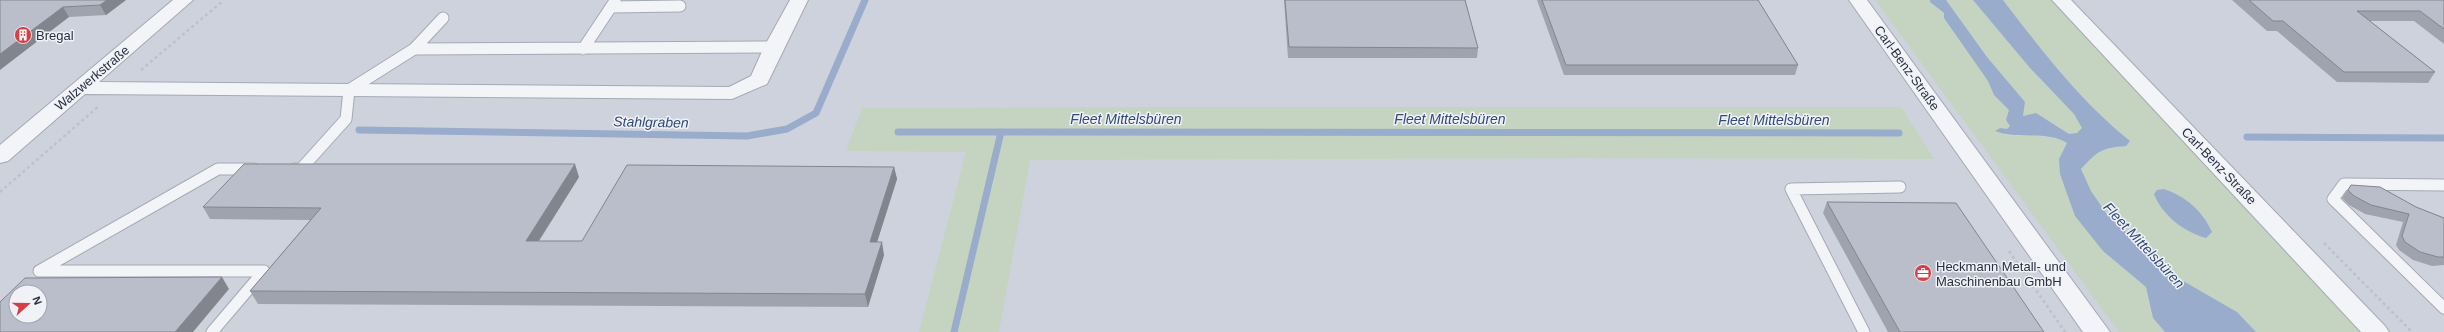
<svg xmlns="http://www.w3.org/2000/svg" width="2444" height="332" viewBox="0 0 2444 332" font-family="Helvetica,sans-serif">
<rect width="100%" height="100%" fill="#e0e3ea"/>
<path fill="#ced2dc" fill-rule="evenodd" d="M0,0H2444V332H0ZM16,292H40V316H16Z"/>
<path fill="#c4d4c1" d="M1875,0H1930V3L1944,13L1945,18L1988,81L1994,95L2009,110L2010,126L2004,135C2024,137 2049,133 2067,143L2059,159L2103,251L2146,287L2153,318L2165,332H2119Z
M1946,0H1973L2030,68L2074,114L2082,128L2077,133L2069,134L2036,113L2023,116L2025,102L1987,57Z
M2003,0H2053L2367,332H2256L2237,312L2171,274L2150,255L2106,213L2091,191L2081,169C2098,151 2101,148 2126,146L2130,141C2080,100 2042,51 2003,0Z
M1201,107H1901L1934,159L1580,158L1030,160L999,332H919L966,152L846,151L862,108Z"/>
<path fill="#99accc" d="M1930,0H1946L1987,57L2025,102L2023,116L2036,113L2069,134L2077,133L2082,128L2074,114L2030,68L1973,0H2003C2042,51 2080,101 2130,141L2126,146C2101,148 2098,151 2081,169L2091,191L2106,213L2150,255L2171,274L2237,312L2256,332H2165L2153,318L2146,287L2103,251L2075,216L2060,174L2059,159L2067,143C2046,130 2018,140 1995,131L2000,128L2007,129L2010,126L2006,120L2009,110L1994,95L1988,81L1944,18V13L1930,2Z
M2164,189C2185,196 2203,211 2212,232L2206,238C2184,232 2162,215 2154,194L2157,190Z"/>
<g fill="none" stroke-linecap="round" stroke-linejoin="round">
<path stroke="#99accc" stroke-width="7" d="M359,130L747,136L787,129L816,113L865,0
M898,132H1001
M2247,137L2444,138
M954,332L1001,132L1899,133"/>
<g stroke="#a5a9b4" stroke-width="13">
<path id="service" d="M611,7L680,6
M414,49L443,18
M583,49L615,1
M295,169H301L346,119L349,90L414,49L774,47
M2444,185L2344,184L2333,199L2444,308
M212,332L264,271H39L218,169H254
M1864,332L1791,189L1900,187"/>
</g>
<g stroke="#a5a9b4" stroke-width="2">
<path id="minor" d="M173,0H193L99,82L729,87L751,76L764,47L790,0H808L767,84L732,99L85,94L8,161L0,163V145Z"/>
</g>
<g stroke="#a5a9b4" stroke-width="2">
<path id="tertiary" d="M1849,0H1867L2110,332H2083Z
M2052,0H2071L2385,326L2389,332H2361Z"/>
</g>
<path stroke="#bec1c9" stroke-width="2.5" stroke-dasharray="3 3" stroke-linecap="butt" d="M141,70L224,0
M0,192L99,106
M2324,243L2412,332
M2009,251L2065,332"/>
<use href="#service" stroke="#f3f4f8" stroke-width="11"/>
<use href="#minor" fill="#f3f4f8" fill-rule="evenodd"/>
<use href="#tertiary" fill="#f3f4f8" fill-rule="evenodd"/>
</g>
<path fill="#a0a3ae" d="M0,0H126L106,15L69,17Z
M1284,0H1465L1478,48L1477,58H1288Z
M1537,0H1758L1798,65L1795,75H1564Z
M2232,0H2444V44L2414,21H2370L2435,72L2428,83L2337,82L2277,31H2267Z
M894,167L897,179L877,242L884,255L868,307L258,304L250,291L310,220L210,219L203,207L579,177L539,241H582Z
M2351,185L2416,207L2444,218V265L2432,266L2413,260L2399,250L2396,245L2403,222L2365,214L2349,205L2342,198Z
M1827,202L2044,332H1888L1823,213Z"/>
<path fill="#82858d" d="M107,0H126L106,15L100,5Z
M63,7L69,17L0,70V54Z
M575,164L579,177L531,253L526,241Z
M894,167L897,179L873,255L870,242Z
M882,242L884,255L868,307L865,294Z
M222,277L229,289L193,332H175Z"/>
<path fill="#babeca" stroke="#82858d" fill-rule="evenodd" d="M0,0H107L100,5L63,7L0,54Z
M1285,0H1465L1478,48L1289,47Z
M1542,0H1758L1798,65H1566Z
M2249,0H2444V29L2420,11H2357L2435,72H2344L2283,21H2273Z
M244,164H575L526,241H582L627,165L894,167L870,242H882L865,294L250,291L321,208L203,207Z
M2351,185L2380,187L2416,207L2444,218V257H2438L2420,252L2405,242L2402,236L2409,214L2371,205L2354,196L2348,190Z
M1827,202L1956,203L2044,332H1900Z
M222,277L175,332H0V302L25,278ZM16,292H40V316H16Z"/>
<defs>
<g id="building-disc" transform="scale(0.9)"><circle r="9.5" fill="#d53f46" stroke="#f0f2f7"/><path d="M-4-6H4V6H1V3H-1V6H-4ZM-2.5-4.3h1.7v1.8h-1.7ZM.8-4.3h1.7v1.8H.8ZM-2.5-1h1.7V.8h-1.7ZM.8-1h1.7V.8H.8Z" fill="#fff"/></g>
<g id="office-disc" transform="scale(0.9)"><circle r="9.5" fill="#d53f46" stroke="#f0f2f7"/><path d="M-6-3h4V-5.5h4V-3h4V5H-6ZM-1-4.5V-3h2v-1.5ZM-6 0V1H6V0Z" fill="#fff"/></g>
</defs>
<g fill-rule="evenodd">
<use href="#building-disc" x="23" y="35"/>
<use href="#office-disc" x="1923" y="273"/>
</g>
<g text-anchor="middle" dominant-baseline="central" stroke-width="3" stroke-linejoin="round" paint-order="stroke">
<g font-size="13" fill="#282f42" stroke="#f0f2f7" text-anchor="start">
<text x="36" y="35">Bregal</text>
<text x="1936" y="266">Heckmann Metall- und<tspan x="1936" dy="15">Maschinenbau GmbH</tspan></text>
</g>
<g font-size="13" fill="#282f42" stroke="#f0f2f7">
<text transform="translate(1907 68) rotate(54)">Carl-Benz-Straße</text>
<text transform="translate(92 78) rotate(-40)">Walzwerkstraße</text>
<text transform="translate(2219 166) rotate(46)">Carl-Benz-Straße</text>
</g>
<g font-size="14" font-style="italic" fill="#304978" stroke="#f0f2f7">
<text x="1126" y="119">Fleet Mittelsbüren</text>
<text x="1450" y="119">Fleet Mittelsbüren</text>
<text x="1774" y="120">Fleet Mittelsbüren</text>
<text transform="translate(651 122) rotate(1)">Stahlgraben</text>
<text transform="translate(2144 245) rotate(47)">Fleet Mittelsbüren</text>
</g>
</g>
<g transform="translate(28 304) rotate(69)"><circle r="19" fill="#f0f2f7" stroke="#a0a4af"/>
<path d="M0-3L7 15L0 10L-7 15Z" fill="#d53f46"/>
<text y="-6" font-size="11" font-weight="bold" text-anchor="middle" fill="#282f42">N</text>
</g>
</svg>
